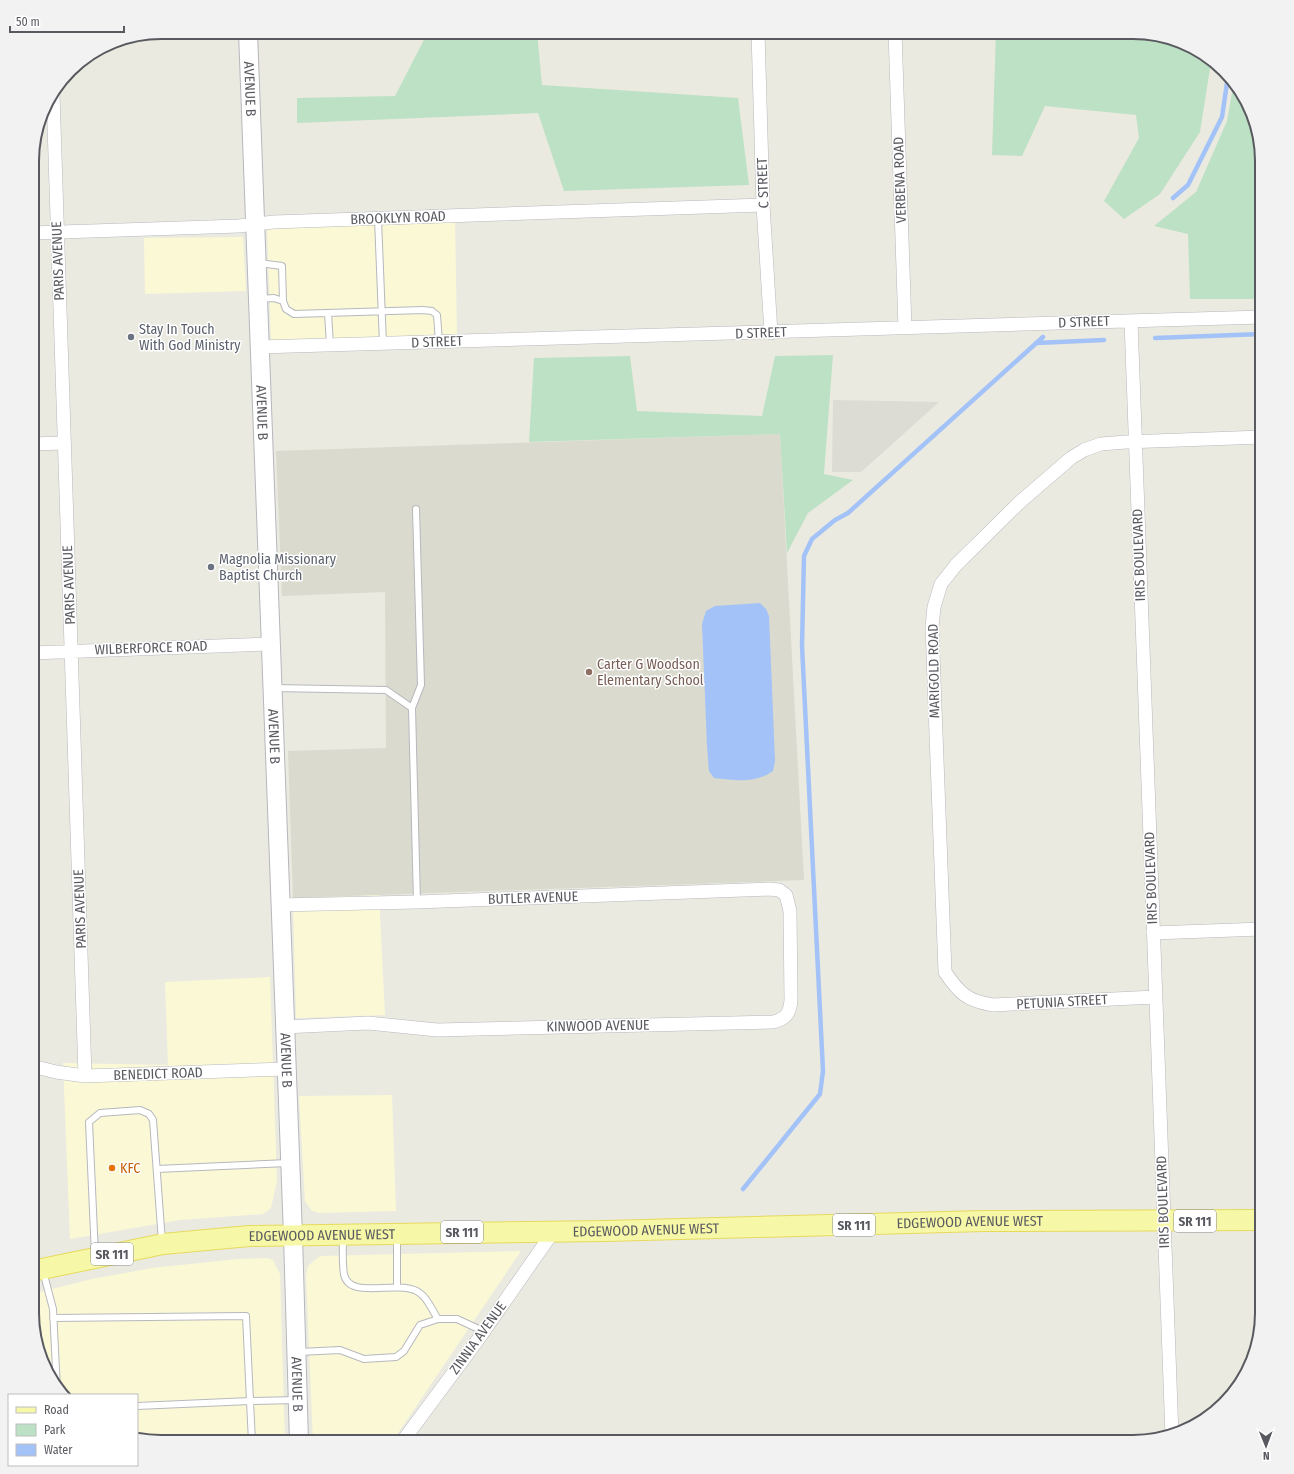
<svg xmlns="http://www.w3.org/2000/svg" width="1294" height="1474" viewBox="0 0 1294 1474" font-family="'Fira Sans Condensed',sans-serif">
<rect width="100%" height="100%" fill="#ebeae0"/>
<path fill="#fbf9d5" d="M455,220L457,336L271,340L267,227Z
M243,237L246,291L145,294L144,238Z
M379,895L385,1015L296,1018L293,898Z
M270,977L277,1181L271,1208L263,1214L180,1220L70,1239L63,1063L168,1065L165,982Z
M392,1095L396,1211L319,1213L312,1211L305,1201L299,1096Z
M521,1251L392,1442H313L306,1275L308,1266L316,1259L321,1256Z
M267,1258L273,1260L280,1274L285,1442H160L137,1437V1395H63L58,1391L39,1355L32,1314V1294L92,1279L152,1268L238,1259Z"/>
<path fill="#dcdbd4" d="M833,400L939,402L861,472H832Z"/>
<path fill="#dadace" d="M780,434L804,880L293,898L288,751L386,748L385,592L282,596L276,451Z"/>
<path fill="#bde1c4" d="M428,32H537L542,85L738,98L749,185L564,191L538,113L297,123V98L395,96Z
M996,32H1142L1190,45L1211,62L1200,132L1160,194L1124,219L1104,201L1139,138L1136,115L1045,106L1022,156L992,155Z
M1234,81L1255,119L1262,160V237H1257L1256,299H1190L1188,234L1154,226L1196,192L1227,121Z
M833,355L824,474L853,480L808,513L787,553L780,434L529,442L534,358L630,356L637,411L762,416L775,356Z"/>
<path fill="#a2c2f8" d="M760,603L766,609L769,616L775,761L773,771C755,784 735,780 714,778L709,771L707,746L702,624L706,611L715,606Z"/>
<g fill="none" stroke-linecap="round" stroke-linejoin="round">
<path stroke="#a2c2f8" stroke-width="4.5" d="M1173,198L1188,185L1222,117L1228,76
M1155,338L1262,334
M1036,343L1104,340
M743,1189L820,1094L823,1071L802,646L804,556L812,539L835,520L848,513L1043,337"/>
<g stroke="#b7b8be" stroke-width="8">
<path id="lane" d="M378,219L383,344
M259,263L282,266L283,301
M260,299L274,298L283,301L286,309L294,314L423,310L432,311L437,315L439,342
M328,313L330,345
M273,688L386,690L412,708L417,902
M412,708L421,685L416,509
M157,1169L288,1163
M343,1237C343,1249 342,1262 344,1274C349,1302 402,1277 421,1294C428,1299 433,1312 438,1319
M397,1237V1287
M95,1255L89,1122L100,1113L140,1110L149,1114L153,1120L162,1242
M43,1271L53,1309L57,1390
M53,1318L246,1316L250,1401L137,1406
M299,1352L340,1350L364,1359L396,1357L404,1351L420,1325L438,1319H457L483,1331
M252,1442L250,1401L296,1400"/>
</g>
<g stroke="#b7b8be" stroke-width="14">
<path id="street" d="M758,32L763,205L771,333
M895,32L905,328
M53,94L85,1076
M32,233L239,226L274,222L763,205
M1131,321L1172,1436
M259,347L1262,317
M32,444L63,443
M32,653L270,644
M279,905L417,902L770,889L779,890L786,895L790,911L791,1000C790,1013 786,1019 773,1022L437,1030L368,1023L284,1027
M1153,933L1262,929
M1155,997L993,1005C967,1001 959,993 945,972L932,627L934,607L941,584L956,565L1021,501L1071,458L1084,450L1101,444L1126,442L1262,437
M32,1066L56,1072L85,1076L286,1069
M402,1442L477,1341L553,1232"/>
</g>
<g stroke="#b6b7be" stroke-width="20">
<g id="secondary">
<path id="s1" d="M248,32L293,1236L299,1442"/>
</g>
</g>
<g stroke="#e6da5d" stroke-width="22">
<g id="primary">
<path id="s2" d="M32,1271L163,1244L249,1236L606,1231L984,1221L1262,1220"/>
</g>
</g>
<use href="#lane" stroke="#fff" stroke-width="6"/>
<use href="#street" stroke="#fff" stroke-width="13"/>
<use href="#secondary" stroke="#fff" stroke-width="18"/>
<use href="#primary" stroke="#f6f8a7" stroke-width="20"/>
</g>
<g fill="#6b7280" stroke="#fff" stroke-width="1.5">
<circle cx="131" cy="337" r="4"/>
<circle cx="211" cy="567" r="4"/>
</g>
<circle fill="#8d6e63" stroke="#fff" stroke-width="1.5" cx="589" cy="672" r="4"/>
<circle fill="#e8710a" stroke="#fff" stroke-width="1.5" cx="112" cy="1168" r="4"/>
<g text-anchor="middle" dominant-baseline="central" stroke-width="3" stroke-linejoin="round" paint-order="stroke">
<g fill="#fff" stroke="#8b8c90" stroke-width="1">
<rect x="1174" y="1210" width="42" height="22" rx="3"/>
<rect x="833" y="1214" width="42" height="22" rx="3"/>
<rect x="441" y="1221" width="42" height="22" rx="3"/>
<rect x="91" y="1243" width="42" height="22" rx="3"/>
</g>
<g font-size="13" font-weight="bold" fill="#595a60">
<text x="1195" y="1221">SR 111</text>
<text x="854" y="1225">SR 111</text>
<text x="462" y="1232">SR 111</text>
<text x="112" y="1254">SR 111</text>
</g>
<g font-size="14" fill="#595a60" stroke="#fff">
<text stroke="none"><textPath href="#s1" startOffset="57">AVENUE B</textPath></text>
<text transform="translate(900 180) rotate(-92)">VERBENA ROAD</text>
<text transform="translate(763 183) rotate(-92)">C STREET</text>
<text transform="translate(398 218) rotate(-2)">BROOKLYN ROAD</text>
<text transform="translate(58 261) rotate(-92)">PARIS AVENUE</text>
<text transform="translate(1084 322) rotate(-2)">D STREET</text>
<text transform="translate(761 333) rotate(-2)">D STREET</text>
<text transform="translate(437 342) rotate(-2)">D STREET</text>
<text stroke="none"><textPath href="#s1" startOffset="381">AVENUE B</textPath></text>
<text transform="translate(1139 555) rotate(-92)">IRIS BOULEVARD</text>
<text transform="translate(69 585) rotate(-92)">PARIS AVENUE</text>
<text transform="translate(151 648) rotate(-2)">WILBERFORCE ROAD</text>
<text transform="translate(934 671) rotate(-91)">MARIGOLD ROAD</text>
<text stroke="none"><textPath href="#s1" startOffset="705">AVENUE B</textPath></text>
<text transform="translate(1151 878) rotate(-92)">IRIS BOULEVARD</text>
<text transform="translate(533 898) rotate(-2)">BUTLER AVENUE</text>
<text transform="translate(80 909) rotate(-92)">PARIS AVENUE</text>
<text transform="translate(1062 1002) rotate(-3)">PETUNIA STREET</text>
<text transform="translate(598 1026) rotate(-1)">KINWOOD AVENUE</text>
<text stroke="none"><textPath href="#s1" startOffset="1029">AVENUE B</textPath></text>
<text transform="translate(158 1074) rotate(-2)">BENEDICT ROAD</text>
<text transform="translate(1163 1202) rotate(-92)">IRIS BOULEVARD</text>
<text stroke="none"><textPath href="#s2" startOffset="941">EDGEWOOD AVENUE WEST</textPath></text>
<text stroke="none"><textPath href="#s2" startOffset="617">EDGEWOOD AVENUE WEST</textPath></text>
<text stroke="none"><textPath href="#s2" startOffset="293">EDGEWOOD AVENUE WEST</textPath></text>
<text transform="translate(478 1338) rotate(-54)">ZINNIA AVENUE</text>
<text stroke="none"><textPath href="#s1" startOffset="1353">AVENUE B</textPath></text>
</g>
<g font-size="14" fill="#5b616d" stroke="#fff" text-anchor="start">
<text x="139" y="329">Stay In Touch<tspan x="139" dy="16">With God Ministry</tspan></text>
<text x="219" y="559">Magnolia Missionary<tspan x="219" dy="16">Baptist Church</tspan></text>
</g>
<g font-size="14" fill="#785e54" stroke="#fff" text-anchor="start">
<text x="597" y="664">Carter G Woodson<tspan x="597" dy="16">Elementary School</tspan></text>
</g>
<g font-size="14" fill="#c56008" stroke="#fff" text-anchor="start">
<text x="120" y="1168">KFC</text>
</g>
</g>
<path d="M0 0H1294V1474H0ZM161 39H1133A122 122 0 0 1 1255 161V1313A122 122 0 0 1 1133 1435H161A122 122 0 0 1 39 1313V161A122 122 0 0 1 161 39Z" fill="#f2f2f2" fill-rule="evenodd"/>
<path fill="none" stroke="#595a60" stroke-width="2" d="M161 39H1133A122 122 0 0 1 1255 161V1313A122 122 0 0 1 1133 1435H161A122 122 0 0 1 39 1313V161A122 122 0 0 1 161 39Z"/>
<rect x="8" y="1394" width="130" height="72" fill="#ffffff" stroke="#bdbdbf"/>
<rect x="16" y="1407" width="20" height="6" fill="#f6f8a7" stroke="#bdbdbf"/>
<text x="44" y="1414" font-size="12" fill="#595a60">Road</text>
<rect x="16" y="1424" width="20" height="12" fill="#bde1c4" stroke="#bdbdbf"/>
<text x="44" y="1434" font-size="12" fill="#595a60">Park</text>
<rect x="16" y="1444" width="20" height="12" fill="#a2c2f8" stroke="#bdbdbf"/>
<text x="44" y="1454" font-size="12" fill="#595a60">Water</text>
<g transform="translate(1266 1446) rotate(179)" stroke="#ffffff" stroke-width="3" paint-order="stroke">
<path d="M0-3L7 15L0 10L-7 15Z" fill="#595a60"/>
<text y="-6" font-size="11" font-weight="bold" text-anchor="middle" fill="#595a60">N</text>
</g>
<path d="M10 26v6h114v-6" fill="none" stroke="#595a60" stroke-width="2"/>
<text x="16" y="26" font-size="12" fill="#595a60" stroke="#ffffff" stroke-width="3" paint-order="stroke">50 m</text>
</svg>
